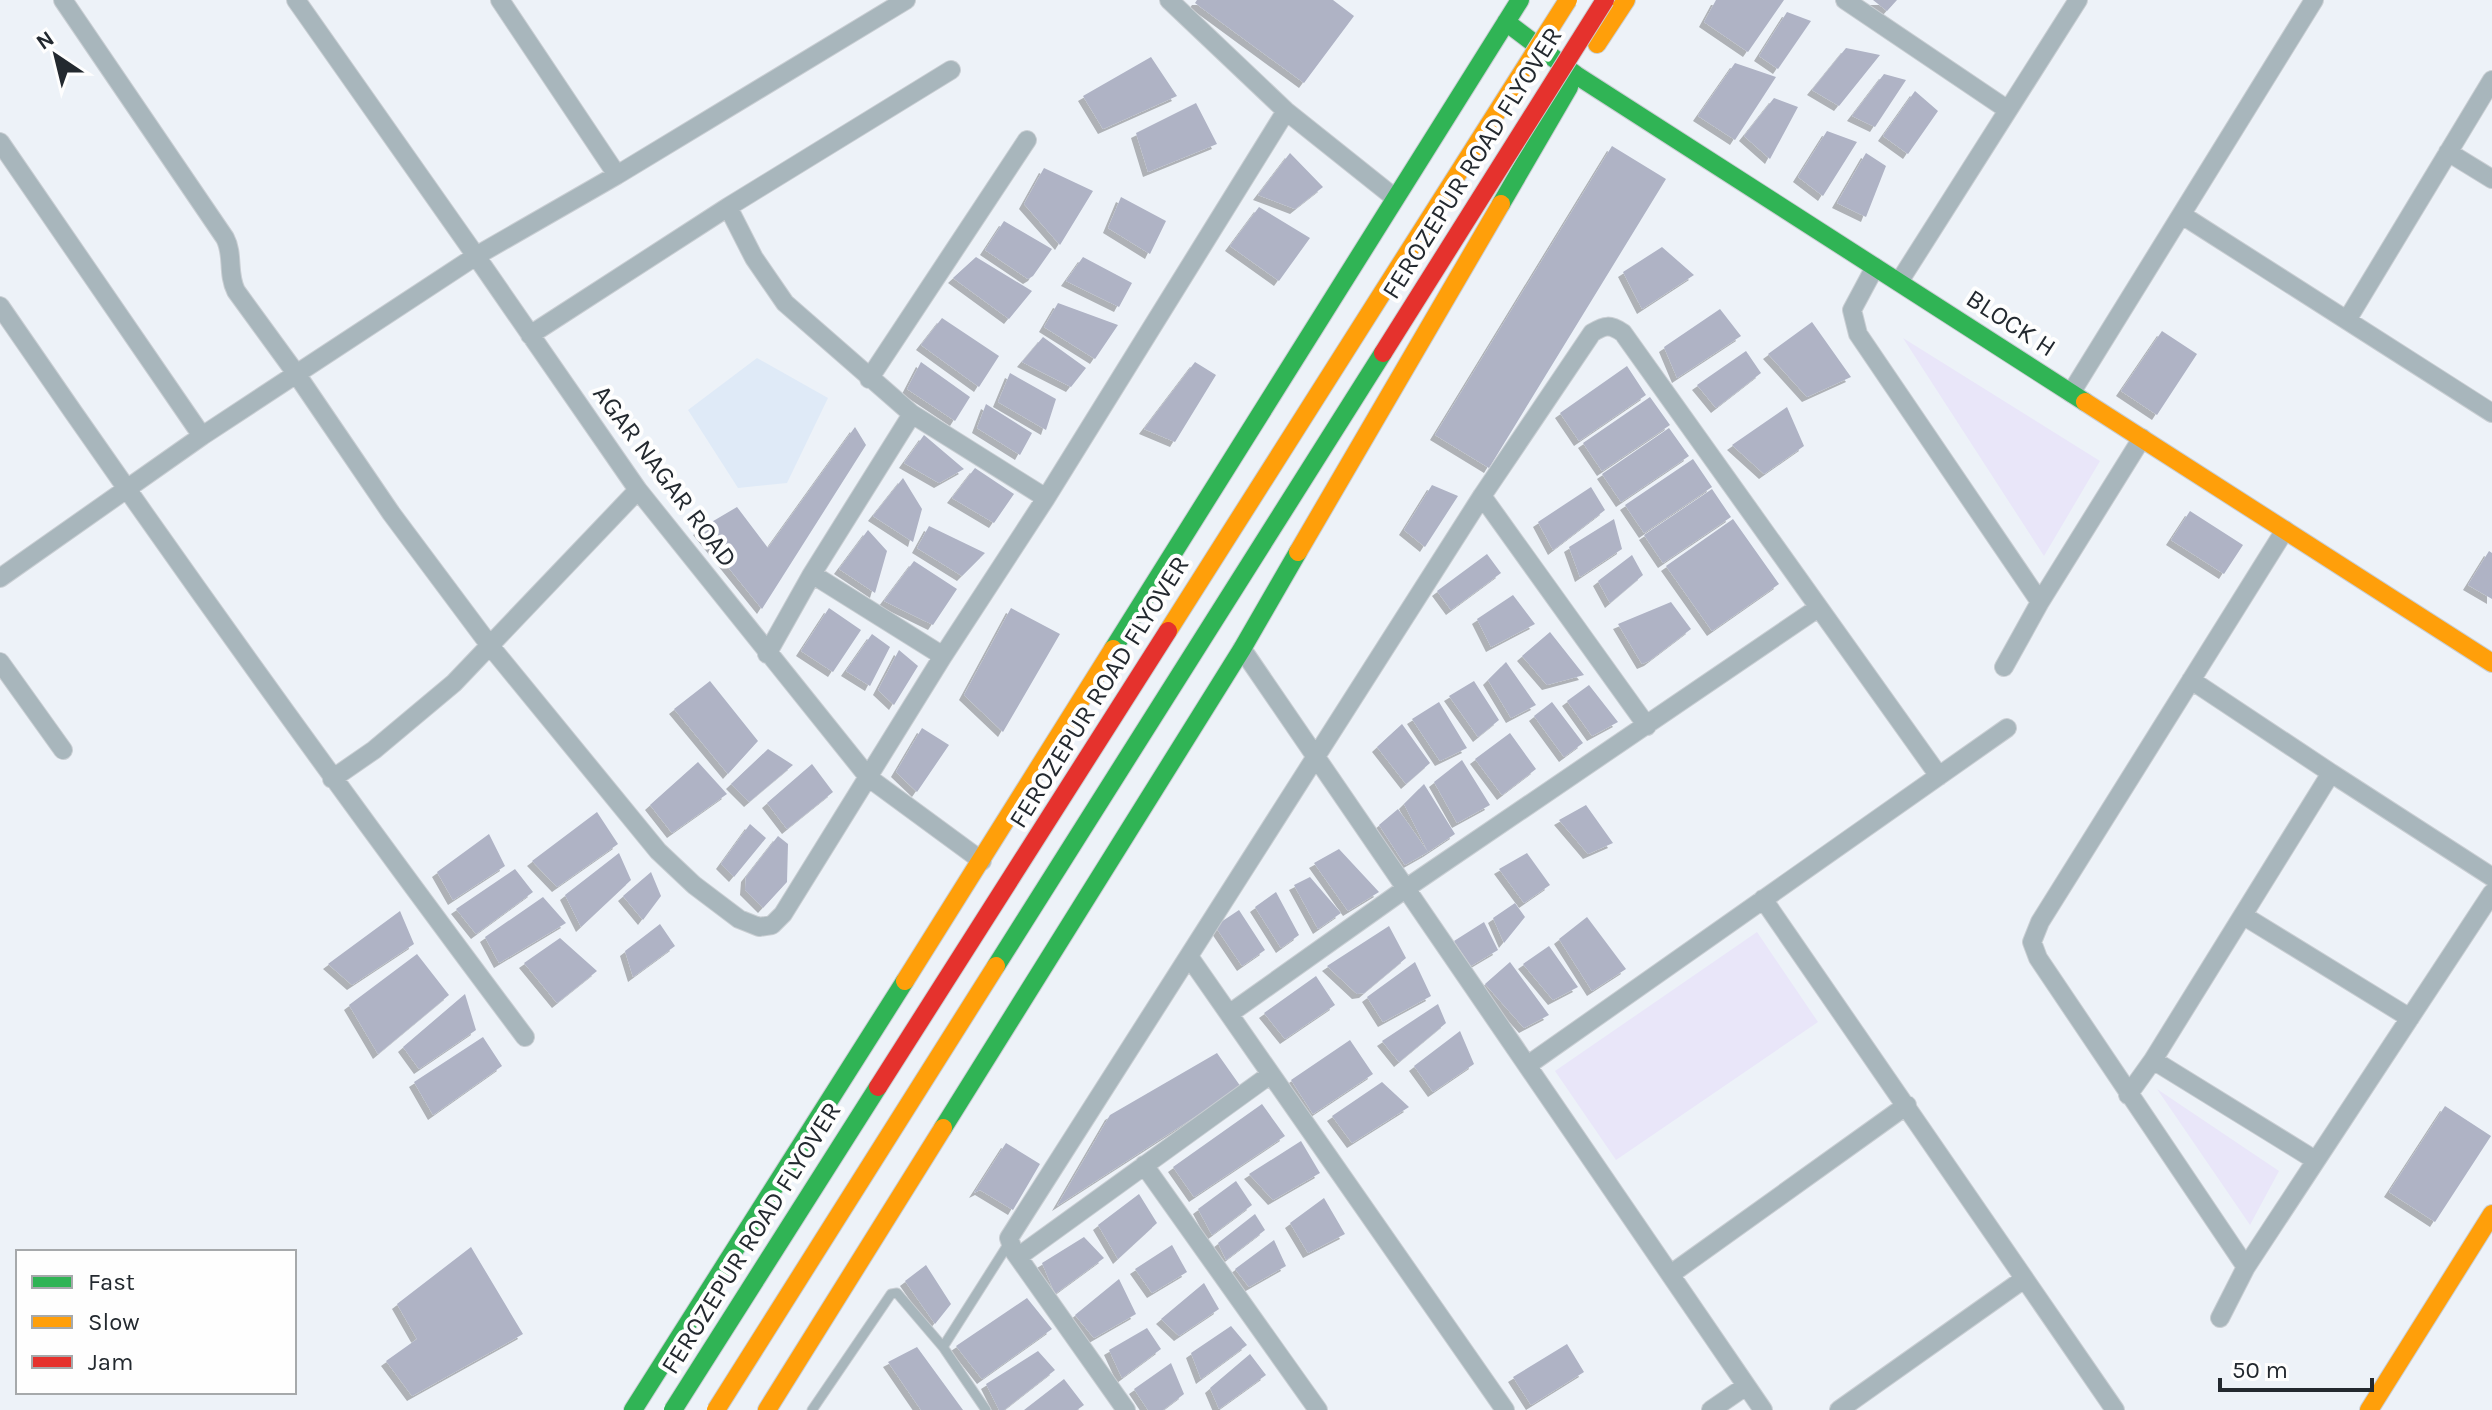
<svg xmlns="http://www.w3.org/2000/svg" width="2492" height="1410" viewBox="0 0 2492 1410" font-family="Karla,sans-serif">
<defs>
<filter id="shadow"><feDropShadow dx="-5" dy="5" stdDeviation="0" flood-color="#0004"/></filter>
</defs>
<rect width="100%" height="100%" fill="#edf2f8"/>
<path fill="#dfeaf7" d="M757,358L828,398L787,483L738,488L688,410Z"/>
<path fill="#e9e6f9" d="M1903,338L2100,461L2044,556Z
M1757,932L1818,1022L1616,1160L1555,1071Z
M2157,1089L2279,1171L2250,1225Z"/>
<path fill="#afb3c5" filter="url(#shadow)" d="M1197,0H1333L1354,16L1304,83L1195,3Z
M1716,0H1784L1748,52L1704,22Z
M1873,0H1897L1887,11Z
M1787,12L1811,21L1778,69L1759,56Z
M1846,48L1880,55L1839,106L1812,90Z
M1151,57L1177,96L1103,129L1083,96Z
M1735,63L1776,77L1735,140L1698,116Z
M1884,74L1906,80L1875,127L1852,116Z
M1915,91L1938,111L1908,154L1883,136Z
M1774,98L1798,107L1770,159L1744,136Z
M1196,103L1217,144L1148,172L1136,133Z
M1827,131L1857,142L1823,196L1798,177Z
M1612,146L1666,179L1489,468L1435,435Z
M1290,153L1323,187L1295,209L1258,195Z
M1866,153L1886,166L1866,217L1837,203Z
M1044,168L1093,191L1060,245L1024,204Z
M1121,197L1166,221L1150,254L1108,228Z
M1259,207L1310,238L1279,281L1230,246Z
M1004,221L1052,249L1033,276L1028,279L985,250Z
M1662,247L1694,275L1642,309L1623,272Z
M976,257L1032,291L1009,319L953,278Z
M1083,257L1132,283L1119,307L1066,281Z
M1058,303L1118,325L1095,359L1044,327Z
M1720,309L1741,336L1677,378L1664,347Z
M942,318L999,356L979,387L921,345Z
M1812,322L1851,377L1807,397L1768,354Z
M2162,331L2197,354L2157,415L2121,391Z
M1043,337L1086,368L1071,387L1022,362Z
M1746,351L1761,373L1716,408L1697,385Z
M921,362L970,397L955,421L907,389Z
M1195,362L1216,375L1175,442L1144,429Z
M1627,366L1646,395L1579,441L1560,413Z
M1010,373L1056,399L1046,430L998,402Z
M1650,397L1670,425L1602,471L1583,443Z
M986,404L1032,433L1020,455L977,428Z
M1787,407L1804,446L1764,474L1732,445Z
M855,427L866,445L762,609L698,530L737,507L768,548Z
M1669,428L1689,456L1621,502L1602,474Z
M924,435L964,469L939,483L904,463Z
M1693,459L1712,487L1644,533L1625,505Z
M975,468L1014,494L994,523L952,498Z
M903,478L922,509L913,542L873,516Z
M1432,485L1458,496L1425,547L1404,530Z
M1591,487L1605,510L1553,550L1538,522Z
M1712,489L1731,517L1663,563L1644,535Z
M2190,511L2243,545L2224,574L2171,540Z
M1614,519L1622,549L1580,577L1569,547Z
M1733,519L1779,584L1712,631L1666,566Z
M929,526L985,553L962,576L917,548Z
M868,530L887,551L875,593L839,569Z
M2489,551L2492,553V599L2468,585Z
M1487,554L1501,573L1451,610L1437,591Z
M1632,555L1643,575L1610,603L1598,581Z
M914,561L957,589L933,625L884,601Z
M1513,595L1535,624L1491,647L1477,619Z
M1671,602L1691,629L1649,661L1642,664L1618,624Z
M829,608L861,630L833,672L801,651Z
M1011,608L1060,634L1003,732L964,695Z
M1550,632L1584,675L1547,685L1522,656Z
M872,634L890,647L870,686L846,671Z
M899,650L918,666L894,705L878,690Z
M1506,662L1536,705L1511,718L1488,680Z
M710,681L758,741L728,774L674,709Z
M1474,681L1499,720L1478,737L1449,696Z
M1589,685L1618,722L1592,736L1567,701Z
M1439,702L1467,748L1440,761L1412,719Z
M1552,702L1583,743L1564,757L1534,716Z
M1402,724L1430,763L1406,784L1377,747Z
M922,728L949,745L917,792L896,772Z
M1510,733L1536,769L1502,795L1475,759Z
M768,749L793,765L749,802L731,784Z
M1462,760L1490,805L1457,823L1434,782Z
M698,762L727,794L672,833L650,805Z
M812,764L833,792L787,829L767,803Z
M1424,784L1455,834L1428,852L1404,804Z
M1586,805L1613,843L1588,854L1559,820Z
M1398,809L1428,852L1405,865L1379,825Z
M597,812L618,844L557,887L532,861Z
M750,824L766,838L734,877L721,864Z
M489,834L505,866L453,900L437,872Z
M778,836L788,844L787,882L763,908L745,890L746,877Z
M1339,849L1379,892L1348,911L1314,863Z
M619,853L631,880L581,927L565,895Z
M1527,853L1550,885L1524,903L1499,869Z
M515,869L533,892L476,934L456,909Z
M651,872L661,896L643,920L623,896Z
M1310,877L1341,913L1318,929L1294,885Z
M1276,892L1299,935L1281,948L1255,907Z
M543,897L566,923L499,963L485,937Z
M1515,903L1525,917L1504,943L1493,918Z
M1239,910L1265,950L1242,966L1215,926Z
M400,911L414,944L352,985L328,964Z
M1587,917L1626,969L1592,991L1559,939Z
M1484,922L1498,950L1471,966L1454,941Z
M660,924L675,946L633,977L625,951Z
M1389,926L1406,958L1364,993L1357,994L1327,966Z
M560,938L597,971L557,1003L524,963Z
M1549,946L1578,987L1553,1000L1523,964Z
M417,954L449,995L378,1054L349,1005Z
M1415,962L1431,996L1383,1022L1367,997Z
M1510,962L1549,1015L1524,1028L1485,984Z
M1316,976L1335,1005L1285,1039L1264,1013Z
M465,994L476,1030L419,1069L403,1047Z
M1438,1004L1446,1023L1399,1062L1382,1041Z
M1460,1031L1474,1064L1433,1092L1414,1066Z
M483,1037L502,1066L433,1115L414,1082Z
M1350,1040L1373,1074L1313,1114L1291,1080Z
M1217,1053L1241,1087L1057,1206L1110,1115Z
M1382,1082L1409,1107L1352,1143L1332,1116Z
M1262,1104L1285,1136L1194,1197L1173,1167Z
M2445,1106L2491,1136L2435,1222L2389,1192Z
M1301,1141L1320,1173L1273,1200L1249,1174Z
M1006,1143L1040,1164L1013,1210L980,1190L974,1193Z
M1236,1181L1252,1205L1212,1235L1198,1209Z
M1139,1194L1157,1223L1118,1259L1098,1225Z
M1324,1198L1345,1234L1308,1253L1290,1223Z
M1255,1214L1265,1230L1226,1260L1218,1243Z
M1084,1237L1104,1258L1055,1294L1042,1263Z
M1274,1240L1286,1266L1249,1287L1235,1269Z
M1172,1245L1187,1272L1152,1293L1135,1269Z
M471,1247L523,1334L412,1396L386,1361L417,1339L397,1304Z
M926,1265L951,1304L935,1324L905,1281Z
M1119,1279L1136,1314L1094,1338L1075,1315Z
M1204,1283L1219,1309L1179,1336L1161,1319Z
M1027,1298L1052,1329L982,1379L956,1346Z
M1231,1326L1247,1345L1201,1379L1191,1353Z
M1147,1328L1161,1349L1122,1378L1109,1350Z
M1567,1344L1584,1372L1531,1405L1513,1377Z
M917,1347L963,1410H921L888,1362Z
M1038,1351L1055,1370L1004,1410H999L986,1384Z
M1250,1354L1266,1375L1219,1409L1210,1388Z
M1171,1363L1184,1394L1163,1410H1148L1134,1389Z
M1064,1379L1084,1405L1077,1410H1024Z"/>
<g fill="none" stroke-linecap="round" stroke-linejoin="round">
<g stroke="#c9ced3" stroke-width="11">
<path id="lane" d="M943,1347L1009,1243
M812,1410L891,1294L897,1293L943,1347L986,1410"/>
</g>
<g stroke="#c9ced3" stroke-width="20">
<path id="street" d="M63,0L225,238C234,255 227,273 236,291L295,372L391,513L491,647L658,851L694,885L739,919L759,927L772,925L783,914L943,656L1046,498L1286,111
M296,0L476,256L617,175L906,0
M500,0L617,175
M1169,0L1286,111L1395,198
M1845,0L2008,110
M0,142L202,436
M2448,152L2492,179
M728,207L754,258L785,303L912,414
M2182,215L2492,413
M1875,267L1852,310L1858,334L2040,602L2142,438
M1899,282L2078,0
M0,306C170,554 345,797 525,1037
M2347,320L2492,80
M530,335L728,207L951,70
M869,379L1027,140
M2071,393L2314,0
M1482,496L1647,726
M2285,530L2040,922L2032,942L2038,958L2246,1267L2492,893
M812,574L943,656
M0,578L202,436L476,256L638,490L869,778L982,861
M1242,649L1763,1410
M767,654L812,574L912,414L1046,498
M0,662L63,750
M2004,667L2040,602
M2191,680L2331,773
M332,779L374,750L454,683L638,490
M1763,899L2115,1410
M2244,916L2410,1018
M1190,958L1505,1410
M1229,1014L1405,889L1818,608
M2153,1060L2315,1160
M1528,1065L2007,728
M2128,1095L2153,1060L2331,773L2492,877
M1144,1165L1318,1410
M1018,1257L1271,1074
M1671,1274L1907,1105
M2220,1318L2246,1267
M1126,1410L1013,1250L1009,1238L1482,496L1592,333C1605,325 1610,324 1623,333L1939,776
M1711,1410L1746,1386
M1839,1410L2024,1279"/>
</g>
<g stroke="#c9ced3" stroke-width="20">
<path id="fast" d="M1506,22L1576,75L2085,402
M1501,204L1569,87
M1113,649L1520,0
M943,1128L1242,649L1298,552
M633,1410L905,981"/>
</g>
<g stroke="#c9ced3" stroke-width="20">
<path id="slow" d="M1597,44L1626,0
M2085,402L2492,663
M1298,552L1501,204
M905,981L1113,649
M767,1410L943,1128
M2369,1410L2492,1214"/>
</g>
<use href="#lane" stroke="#a8b6bc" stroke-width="9"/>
<use href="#street" stroke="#a8b6bc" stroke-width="18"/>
<use href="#fast" stroke="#30b455" stroke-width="18"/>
<use href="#slow" stroke="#ff9f0a" stroke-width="18"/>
<g stroke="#c9ced3" stroke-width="20" stroke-linecap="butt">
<path id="fast-bridge" d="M996,966L1383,353
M673,1410L878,1087"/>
</g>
<g stroke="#c9ced3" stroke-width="20" stroke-linecap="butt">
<path id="slow-bridge" d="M1168,631L1568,0
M716,1410L996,966"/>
</g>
<g stroke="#c9ced3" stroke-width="20" stroke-linecap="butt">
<path id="jam-bridge" d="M1383,353L1605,0
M878,1087L1168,631"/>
</g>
<use href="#fast-bridge" stroke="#30b455" stroke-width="18"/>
<use href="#slow-bridge" stroke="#ff9f0a" stroke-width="18"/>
<use href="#jam-bridge" stroke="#e5322d" stroke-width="18"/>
</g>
<g text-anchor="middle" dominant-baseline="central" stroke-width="8" stroke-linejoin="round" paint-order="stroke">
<g font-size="26" fill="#23292f" stroke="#fefefe">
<text transform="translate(1472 163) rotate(-58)">FEROZEPUR ROAD FLYOVER</text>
<text transform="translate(2011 323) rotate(33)">BLOCK H</text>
<text transform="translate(665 476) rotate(53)">AGAR NAGAR ROAD</text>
<text transform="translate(1099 692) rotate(-58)">FEROZEPUR ROAD FLYOVER</text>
<text transform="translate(751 1238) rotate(-58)">FEROZEPUR ROAD FLYOVER</text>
</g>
</g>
<rect x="16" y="1250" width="280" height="144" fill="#fefefe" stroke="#a6a9ab" stroke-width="2"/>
<rect x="32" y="1276" width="40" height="12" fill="#30b455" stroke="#a6a9ab" stroke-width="2"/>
<text x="88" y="1290" font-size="24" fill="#23292f">Fast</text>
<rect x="32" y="1316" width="40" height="12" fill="#ff9f0a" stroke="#a6a9ab" stroke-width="2"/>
<text x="88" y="1330" font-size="24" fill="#23292f">Slow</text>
<rect x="32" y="1356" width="40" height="12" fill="#e5322d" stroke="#a6a9ab" stroke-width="2"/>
<text x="88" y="1370" font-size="24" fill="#23292f">Jam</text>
<g transform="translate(56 56) rotate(325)" stroke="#fefefe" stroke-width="6" paint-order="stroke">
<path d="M0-6L14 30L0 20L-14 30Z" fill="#23292f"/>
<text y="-12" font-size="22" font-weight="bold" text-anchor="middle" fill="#23292f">N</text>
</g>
<path d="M2220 1378v12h152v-12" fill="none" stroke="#23292f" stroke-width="4"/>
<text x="2232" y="1378" font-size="24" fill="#23292f" stroke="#fefefe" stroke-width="6" paint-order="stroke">50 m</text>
</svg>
